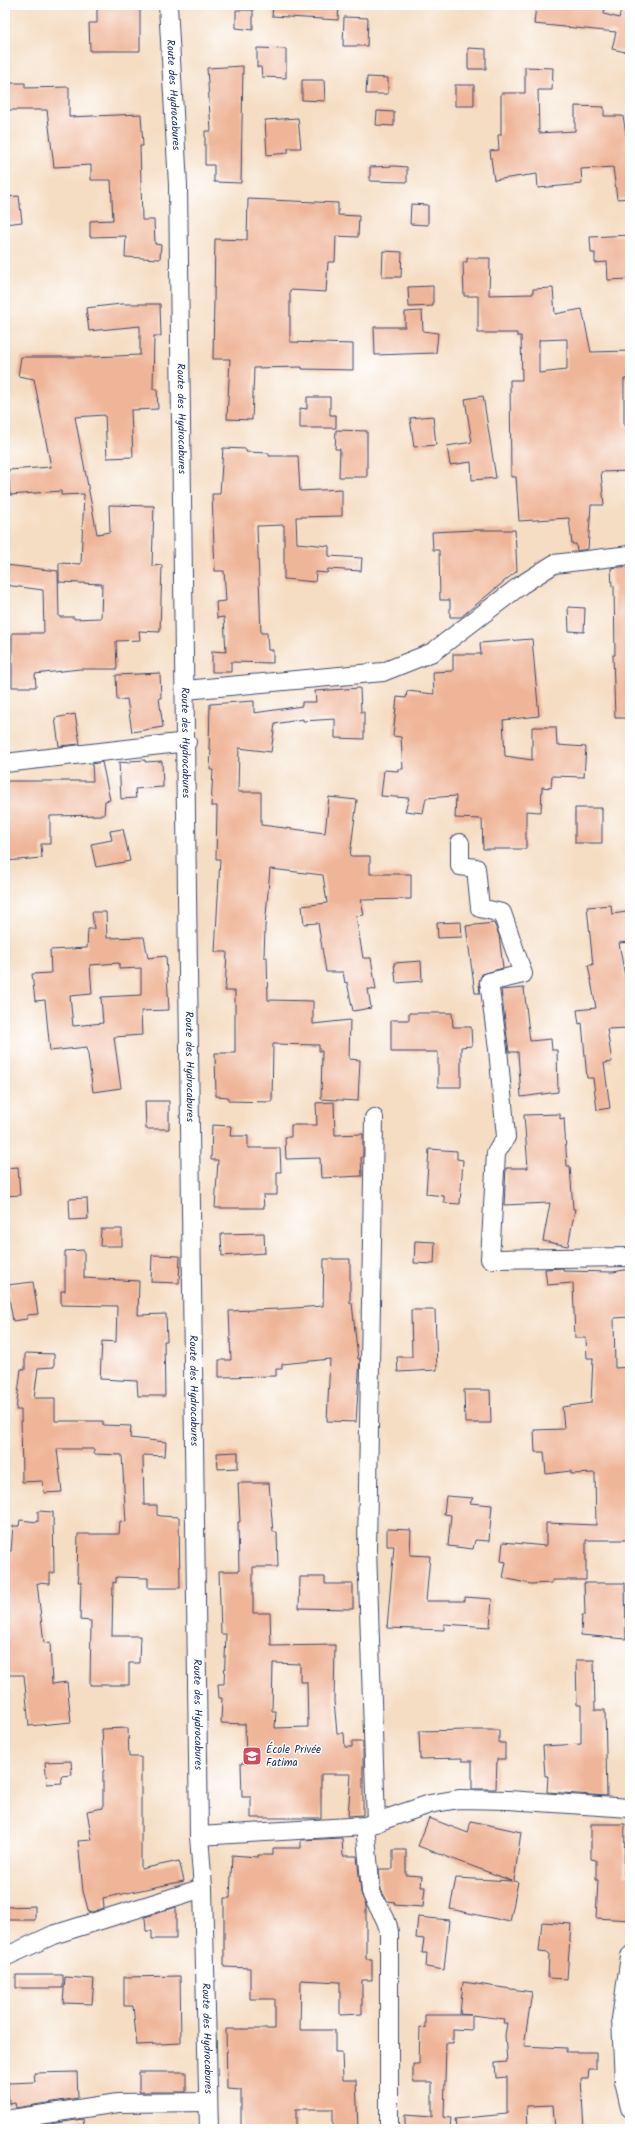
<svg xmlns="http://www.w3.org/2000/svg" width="635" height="2134" viewBox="0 0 635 2134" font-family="Kalam,sans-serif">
<rect width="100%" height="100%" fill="#fff"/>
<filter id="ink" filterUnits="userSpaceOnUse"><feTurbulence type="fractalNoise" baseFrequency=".025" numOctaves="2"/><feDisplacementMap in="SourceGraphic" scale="8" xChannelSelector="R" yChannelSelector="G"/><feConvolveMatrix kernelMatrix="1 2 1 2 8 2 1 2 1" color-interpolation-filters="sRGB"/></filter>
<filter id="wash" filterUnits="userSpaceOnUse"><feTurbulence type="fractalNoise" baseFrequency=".012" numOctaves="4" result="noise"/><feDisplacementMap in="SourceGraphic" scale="16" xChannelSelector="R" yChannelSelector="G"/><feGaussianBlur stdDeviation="0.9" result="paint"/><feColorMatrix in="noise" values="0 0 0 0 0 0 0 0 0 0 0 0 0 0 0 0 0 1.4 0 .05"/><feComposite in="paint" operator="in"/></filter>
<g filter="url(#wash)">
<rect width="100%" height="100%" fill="#f5ddc3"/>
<g id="blocks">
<path fill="#efb598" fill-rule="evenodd" d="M97,5H140V51H90L89,23H97Z
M273,5H339L338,20L272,16Z
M536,5H605L604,14L619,18L622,5H630V53L612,49L616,32L534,24Z
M236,10H253V30L236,28Z
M344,17L368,18L367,46H343Z
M257,48L286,49V78L262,77L261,67H257Z
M468,48L486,49V69H468Z
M243,66L241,183L214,182V165H205V131H211L207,68Z
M525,67L553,68L552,90H538L539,133L575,131V106L604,107V116H623L630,158V198L617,199L613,167L581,169L582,184L538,188L537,174L494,180L490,151L499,150L498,135H501V93H525Z
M367,77L388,78V94H366Z
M302,80H324L325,101L302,100Z
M5,83H25V88L69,87V117L141,114L143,146H140L142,220H154L155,244L161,245L160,259L125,257L126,236L90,237V221L113,220L111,180H91V165L54,167L47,110H5Z
M455,85H474V106H455Z
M377,111L394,112V126L376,125Z
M298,118L301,148H288V153L267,155L265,120Z
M395,166L407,167V182L370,181V167Z
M19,196L22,222L5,224V197Z
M248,199L338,203V215L359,216L358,237L336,236L335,262H328L326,292L290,290V342L353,344V370L302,369V367L254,368L252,420L227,419L230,359H213L215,239L247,240Z
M411,204L428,205V225L410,224Z
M630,235V279L608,280L607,262L595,263V253H591L590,237Z
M383,251L402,252L401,277H382Z
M467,258H490L489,295L533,294V289L553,288L555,314L582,309L591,352L630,351V379H624V426H630V471L601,472L604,505H591L588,549L577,551L576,544H572L569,518L519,521L516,477H511L510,380H522L521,336H517V333H478V296H464L463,262H467ZM567,339V370L539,373V340Z
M433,286V306L409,307L408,287Z
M121,304H160L161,336H154L153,389H157L158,409L131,410L133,457L107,458L105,415L75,417L97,534L110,532L109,505L154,506L152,566L162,565L160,632L139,631L140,640L116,641L117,669H80L35,674L36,687H12V633H44L43,590L5,585V565L58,571L59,617H74V619L101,618L102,584L59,582V563L81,564L84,494L61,495V491L10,495L8,470L51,467L34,379L18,376L21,357H92L140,355V326L89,331L86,308Z
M422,311L423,331L438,333L436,353L375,355L374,327H405V312Z
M483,396L496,478L472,480L471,462L450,465L447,446L472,442L465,399Z
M307,397H330V415H336V428H300V408L307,409Z
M433,416L436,445L414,447L410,418Z
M336,430L367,431V477H339L340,449H335Z
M223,448L246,449V452L269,453V456H298L300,491L342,489V516L296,517L297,543L329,546V556L362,558L361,571L328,569L327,573L316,572L315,582L284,579V525L257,526L261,633H267L268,650H273V663L231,662V672H212V651L226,652L224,617L217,618L216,602L226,601L224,571H215L212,494H220Z
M475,530H515L517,571L461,617H450V600H440L439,550H433L432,532Z
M630,566V718H615L613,655H615L614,586L612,587L611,568Z
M568,607L585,608L584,632L569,631Z
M532,639L539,716L503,720L505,756L532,760V727H556L557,745L586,747L584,777L552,776L551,788L542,787L541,812L526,811V849H483L482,819L455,818L456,796L426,798L423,813L405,811L409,798L381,796L384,770L398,771V769H403L401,737L393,736L397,697L406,698L407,691L434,694L433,672L453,671V654H481L480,643Z
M160,673L161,698H159L163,727L132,732L127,699L117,700L116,675Z
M360,688L361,712H364V739L335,738V719L303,721V719L275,724L271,752L239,748L238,792H261V825L325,833L329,797L357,800L350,856H370V874H411V899L361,900L364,915L356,916L363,958H371L376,990L368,989L371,1008L353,1011L347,982L345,983L343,972H326L318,923L304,924L302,906L327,903L323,875L270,869L265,927L264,957H267L268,1000L313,1001V1024L350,1020L349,1059L360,1060L358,1101L321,1099L322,1051H319V1045L273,1044L272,1102L228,1101V1097L216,1096L215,1053H235V991H225L227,952H215L220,859H216L217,806H211L213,770H210L211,749H209L210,704L254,701V713L302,706V702H316L315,691Z
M75,714L80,744L59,746L55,718Z
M145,760V762L162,761L163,787L135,789L136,798L121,799L119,762L130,763L129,761Z
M102,762L110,800L105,801L104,815L50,816V844H41L42,858L5,861V781H93L92,764Z
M575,808H602V843H575Z
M123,829L130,861L96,867L91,844L112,840L110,831Z
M611,905L612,914L627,912L630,942L619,943L626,982L630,981V1028L607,1029L612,1062L604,1063L610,1108L597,1110L593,1078H587L582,1023L579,1024L577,1010L596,1008L588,965H593L587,907Z
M92,912H106L107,938L144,937L148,958L166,956L169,1010L141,1011L142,1035L114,1037L121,1088L93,1092L87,1047L50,1051L45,1000L35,1001L32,974L51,973L50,950L87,948L88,929H94ZM119,963V969L141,968V995L101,997L103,1023L73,1026L70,996L92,994L90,965Z
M461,922L462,937L438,938L437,923Z
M494,923L499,935L503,968L482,974L479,983L480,993H475L466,926Z
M421,961L422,981L396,983L394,963Z
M524,988L530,1041L551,1039L552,1050H557L558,1092L521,1097L518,1052H509L501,990Z
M409,1013H452L453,1027H471L472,1046L461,1047V1087H438V1052H391V1020H409Z
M145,1101H169V1129H146Z
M334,1102L335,1135L363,1134V1157H361L362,1176L321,1178L320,1158L286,1159L285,1137H291V1125H317L316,1103Z
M560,1114V1119L564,1118L567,1166H570L573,1209H575L568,1246L543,1241L550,1203L504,1205L506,1168H528L524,1115Z
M212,1125L231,1126L230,1136H248V1148H280L281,1172H277V1195H263L264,1208H215L218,1160H211Z
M429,1149L457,1151V1159L463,1160L460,1204L444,1203V1196L426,1194Z
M18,1167L20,1195L5,1196V1168Z
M87,1198L88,1219L70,1220L69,1199Z
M101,1229H122V1246H100Z
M264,1233L265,1253L222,1256L221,1234Z
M415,1241L435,1242L434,1264L414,1263Z
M84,1250V1278L139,1281L138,1315L166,1314L167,1341H164L165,1396H138L137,1381L100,1379L102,1341L116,1342L117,1306L61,1305V1291H65V1251Z
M152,1255L180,1256L179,1283L151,1282Z
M324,1259H350V1303H352L358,1359H360L356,1422L327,1421L330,1359L282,1364V1369H276V1376L219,1377V1360H231L229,1311L279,1309L323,1306Z
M563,1268V1271L613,1272L630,1269V1317L614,1318L615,1368L630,1367V1540H586V1580H552V1583L531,1584L503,1578L506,1562L501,1561L503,1542L546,1546V1523L596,1525L595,1473L571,1474V1471L546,1474L544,1452H535L534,1430L563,1429L564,1427L562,1407L591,1403L593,1358H587L586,1338H575L573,1283L547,1285L545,1269Z
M33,1282L38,1314L27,1315V1319L13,1321L7,1285Z
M411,1310H435L437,1370L398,1372L397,1357H412Z
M25,1353L54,1354V1367L38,1368L34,1398H55V1421H103V1425L131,1426L130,1438L166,1442L165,1456L143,1455L144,1505H157V1515L161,1516L179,1517L180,1588H148V1578L116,1577V1583L113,1582L112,1636H140L139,1663H129V1685H90L91,1621L80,1620L81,1582H78L79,1576L77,1575L78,1534H119L120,1521L126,1522L122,1455L94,1454V1449H57L62,1492L44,1493L43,1481L22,1482L21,1410H16L21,1369L25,1370Z
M464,1390H490L491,1423H465Z
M238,1452V1468L218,1469L217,1453Z
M238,1483H269L273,1532H277L278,1567H253V1613H270L271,1646L335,1645L334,1701L337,1733H344L345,1747H352V1742H363V1815L348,1816L351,1774H321V1818H251V1797H242L241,1763H246L245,1724L221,1723L222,1698H219L218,1684H224L226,1634H221L219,1571H239L238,1522H240ZM273,1663L300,1664V1682H307L308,1727L275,1728L276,1711H272Z
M446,1496L473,1498L470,1503L492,1505L489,1541L475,1540L473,1549L448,1546L451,1515L444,1514Z
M38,1511L53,1512L54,1573H50V1584L37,1583L44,1643L50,1642L52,1684L67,1682L71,1722L29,1726L24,1675H5V1644H7L5,1625V1551H11L13,1526H19L20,1520L38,1522Z
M387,1529L411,1530L410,1555L430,1556L426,1601H465V1597L492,1599L490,1627L444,1624V1630L387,1628L394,1546H387Z
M300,1577H325V1584H353V1609L299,1608Z
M584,1583H625L626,1639L581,1635L582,1615H585Z
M576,1660H594L595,1710H605L607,1796L547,1792L548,1776H545L543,1746L581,1744V1705H577Z
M128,1728L129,1757H141V1869L179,1861L184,1881L103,1898L104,1908L89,1913L83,1891L78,1841L92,1840L87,1811L103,1808V1771H104L102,1729Z
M468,1730H499V1743H505V1759H497L496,1789H472V1761H462V1758L420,1759L419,1731Z
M71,1761L72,1775L61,1776L62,1783L47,1784L45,1762Z
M429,1818L468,1833L471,1821L521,1832L514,1881L518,1882L510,1922L450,1909L456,1878L512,1881L418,1846Z
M591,1824H625L624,1876H630V1920L596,1918L598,1880H596V1860L591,1859Z
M342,1838L343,1856H357L361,1893L366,1906V1959H372V1980H362V2014L340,2015V1982L301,1980L300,2030H335V2052H342L343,2080H356L358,2129H333V2109H296V2129H241V2090L227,2089L226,2029H275V1999H250V1968L224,1967V1898H230L232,1855L258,1857V1855H273V1848H301V1840Z
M393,1850H406V1875L422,1876L421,1887H425L423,1907L394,1905L395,1902L387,1901L385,1897L381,1890L379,1869H393Z
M35,1906V1920H5V1907Z
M176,1907V1939H152V1931H146L145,1917Z
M418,1917L449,1920L444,1970L426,1967L427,1953H422L424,1939L416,1938Z
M542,1922L571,1924L567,1979L548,1978L549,1953L539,1952Z
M16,1975H63V1988H16Z
M180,1976L181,2043L137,2045L133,2006H124V1977Z
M65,1977L94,1979L92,2004L63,2003Z
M463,1982L532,1992L524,2046L566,2048V2052H596V2069H589L588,2079H581L584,2129H555L553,2105L527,2106L528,2129H456L455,2119L507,2114V2077L496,2078L495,2063L507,2062L505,2035L507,2023H503L504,2019L472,2015V2030L453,2029V2043H446L444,2117L451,2118L450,2129H405V2115L432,2117V2082H413V2064H419L420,2027L425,2028V2015H471L460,2014Z
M77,2072L78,2098L16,2108L15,2103L9,2104L8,2083L35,2082L34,2073Z
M139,2072H186V2092H139Z
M83,2119L84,2126L78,2127V2129H18Z"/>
</g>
</g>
<g filter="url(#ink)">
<use href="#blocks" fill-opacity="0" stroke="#3c496d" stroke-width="1"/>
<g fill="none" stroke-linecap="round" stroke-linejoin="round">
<g stroke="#3c496d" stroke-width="20">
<g id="minor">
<path id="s1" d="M168,5L178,185L199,1836L203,1888L209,2129"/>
<path d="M185,690L383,672L433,652L521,585L554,564L630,555"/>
<path d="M5,763L187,742"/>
<path d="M460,843V866L476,868L480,908L502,913L523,974L489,982L498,1049L506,1137L496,1153L490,1259L630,1257"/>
<path d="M374,1118L367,1549L376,1823"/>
<path d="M365,1826L371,1892C376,1907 387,1915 389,1932V2129"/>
<path d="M199,1836L365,1826L430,1804L459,1799L508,1800L630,1808"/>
<path d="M630,1956L621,2019L624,2082L630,2108"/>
<path d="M5,1957L53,1935L203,1888"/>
<path d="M5,2120L118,2103L208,2102"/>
</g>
</g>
<use href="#minor" stroke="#fff" stroke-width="18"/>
</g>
</g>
<defs>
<g id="school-square" transform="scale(1)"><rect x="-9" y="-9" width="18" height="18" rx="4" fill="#d1495b" stroke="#fff"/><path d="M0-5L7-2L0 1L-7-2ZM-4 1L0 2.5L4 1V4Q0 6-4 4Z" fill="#fff"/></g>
</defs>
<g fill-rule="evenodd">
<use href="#school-square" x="252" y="1756"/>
</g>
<g text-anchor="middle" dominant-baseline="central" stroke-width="3" stroke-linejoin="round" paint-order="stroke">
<g font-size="11" fill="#1b2f5e" stroke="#fff">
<text stroke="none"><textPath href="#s1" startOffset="90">Route des Hydrocabures</textPath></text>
<text stroke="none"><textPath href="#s1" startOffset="414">Route des Hydrocabures</textPath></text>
<text stroke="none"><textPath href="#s1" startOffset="738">Route des Hydrocabures</textPath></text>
<text stroke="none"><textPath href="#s1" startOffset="1062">Route des Hydrocabures</textPath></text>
<text stroke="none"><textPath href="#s1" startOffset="1386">Route des Hydrocabures</textPath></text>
<text stroke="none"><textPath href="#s1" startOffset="1710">Route des Hydrocabures</textPath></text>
<text stroke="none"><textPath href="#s1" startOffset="2034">Route des Hydrocabures</textPath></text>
</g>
<g font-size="11" fill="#1b2f5e" stroke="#fff" text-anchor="start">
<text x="266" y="1750">École Privée<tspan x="266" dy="13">Fatima</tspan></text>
</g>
</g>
<rect width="635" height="2134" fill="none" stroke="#fff" stroke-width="20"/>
</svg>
